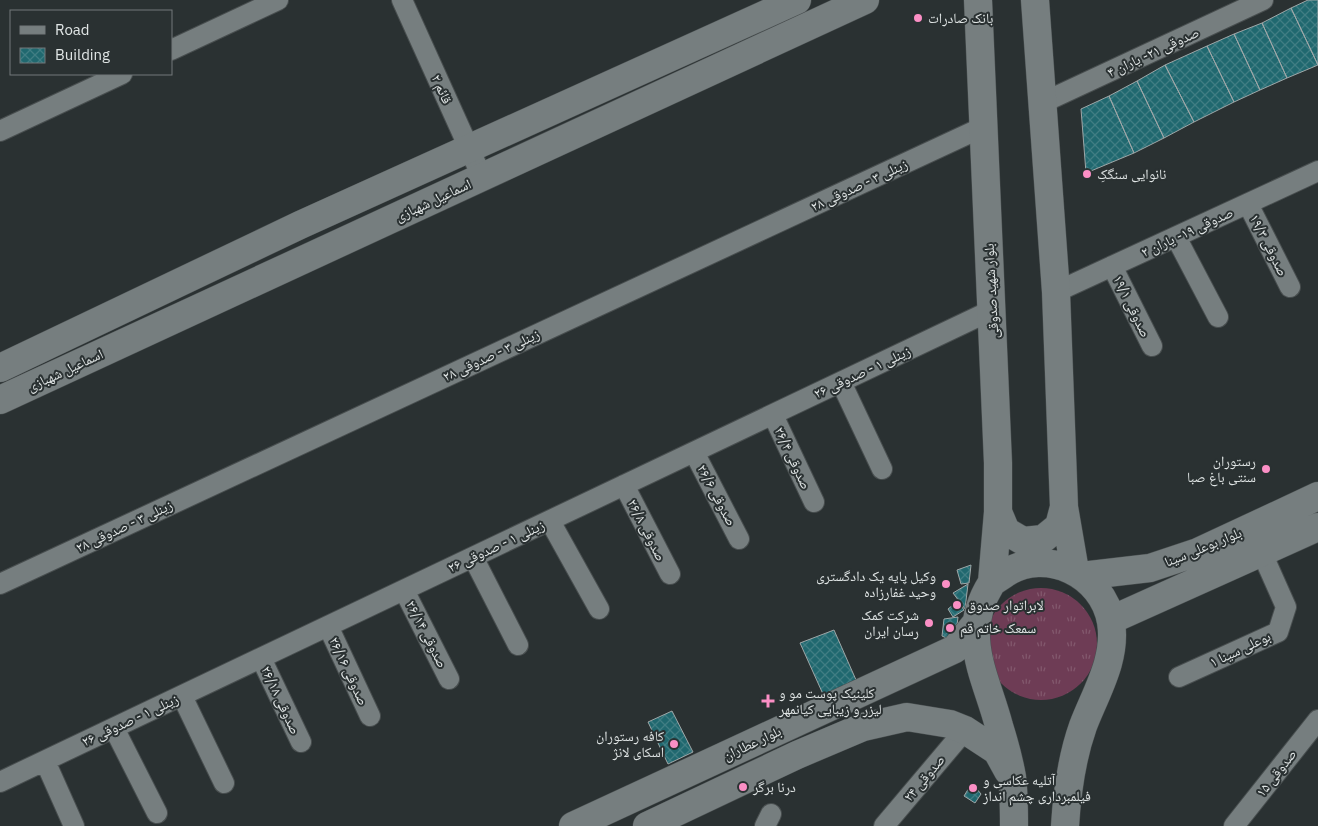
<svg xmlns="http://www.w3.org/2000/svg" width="1318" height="826" viewBox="0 0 1318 826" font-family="'IBM Plex Sans','Noto Naskh Arabic',sans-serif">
<defs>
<pattern id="grass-tufts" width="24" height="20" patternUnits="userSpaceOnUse" patternTransform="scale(1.25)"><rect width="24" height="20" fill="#6e3c55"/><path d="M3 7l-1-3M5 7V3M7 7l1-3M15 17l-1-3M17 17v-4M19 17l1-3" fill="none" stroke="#82586d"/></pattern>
<pattern id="building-cross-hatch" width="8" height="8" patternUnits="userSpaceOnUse" patternTransform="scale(1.25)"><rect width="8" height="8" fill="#20686f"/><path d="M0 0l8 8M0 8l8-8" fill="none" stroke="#407d83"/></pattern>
</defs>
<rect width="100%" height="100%" fill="#2a3132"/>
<path fill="url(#grass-tufts)" d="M985 644a56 56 0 1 1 112 0a56 56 0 1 1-112 0Z"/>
<path fill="url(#building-cross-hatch)" stroke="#9ea7a8" d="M1308,0H1318V65L1291,8Z
M1291,8L1318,65L1287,78L1262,23Z
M1262,23L1287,78L1260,90L1234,34Z
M1234,34L1260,90L1234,102L1207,46Z
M1207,46L1234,102L1194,122L1165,65Z
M1165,65L1194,122L1164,138L1137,81Z
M1137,81L1164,138L1134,153L1109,96Z
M1109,96L1134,153L1086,173L1081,109Z
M971,565L969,583L961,584L957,570Z
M968,584L965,609L953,593Z
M958,601L964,610L953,617L948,609Z
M958,617L955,642L942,636L944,619Z
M834,630L860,689L827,703L800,643Z
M672,711L693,752L668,764L648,722Z
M972,783L981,794L975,803L964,796Z"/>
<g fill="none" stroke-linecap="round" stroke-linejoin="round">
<g stroke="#484e4f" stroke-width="22">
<path id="street" d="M402,0L482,177
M171,50L278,0
M1042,103L1263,0
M0,131L122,74
M1248,204L1290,287
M1176,237L1218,317
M1112,266L1152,346
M1056,292L1318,171
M841,382L882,469
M773,415L814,502
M694,452L739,539
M624,485L670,574
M550,521L599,609
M473,557L518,645
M0,584L983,127
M404,590L449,679
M328,626L370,716
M261,658L301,742
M1179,677L1278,632L1286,607L1262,553
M182,696L224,783
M114,728L157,813
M45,761L74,826
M0,782L992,310
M765,826L771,814
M884,826L965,730
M1234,826L1318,720"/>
</g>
<g stroke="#484e4f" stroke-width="29">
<path id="secondary" d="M978,0L998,463V512L992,582
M1035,0L1056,292L1064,507L1075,571
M0,368L300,225L797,0
M0,400L865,0
M998,512L1006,531L1023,541L1043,539L1059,526L1064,507
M1081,576L1150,568L1198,552L1318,496
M1111,620L1318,527
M573,826L955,649L976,623
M647,826L797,755L863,727L907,717L950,724L965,730L997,751L1008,771
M1014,826C1014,810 1014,793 1012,777C1009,760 1004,742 999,726C986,676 959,635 991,584C994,580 1001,577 1006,573C1046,547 1103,574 1111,622C1117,659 1096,692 1083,726C1072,757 1067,793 1065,826"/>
</g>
<use href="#street" stroke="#767e7f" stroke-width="20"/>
<use href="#secondary" stroke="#767e7f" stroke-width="28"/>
</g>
<g fill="#fb8fc5" stroke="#2a3132" stroke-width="2">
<circle cx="918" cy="18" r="5"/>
<circle cx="1087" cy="174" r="5"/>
<circle cx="1266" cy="469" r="5"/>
<circle cx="946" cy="584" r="5"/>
<circle cx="957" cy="605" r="5"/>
<circle cx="929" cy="623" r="5"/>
<circle cx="950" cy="628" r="5"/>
<path d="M765.5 693.5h5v5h5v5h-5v5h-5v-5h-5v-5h5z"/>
<circle cx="674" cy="744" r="5"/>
<circle cx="743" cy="787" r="5"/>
<circle cx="973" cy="788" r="5"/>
</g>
<g text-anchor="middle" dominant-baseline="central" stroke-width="4" stroke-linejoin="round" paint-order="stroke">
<g font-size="14" fill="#e0e5e5" stroke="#2a3132" text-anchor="start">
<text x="928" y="18">بانک صادرات</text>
<text x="1097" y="174">نانوایی سنگکِ</text>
<text x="1256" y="461" text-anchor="end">رستوران<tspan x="1256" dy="16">سنتی باغ صبا</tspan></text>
<text x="936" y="576" text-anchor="end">وکیل پایه یک دادگستری<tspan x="936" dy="16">وحید غفارزاده</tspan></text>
<text x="967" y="605">لابراتوار صدوق</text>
<text x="919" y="615" text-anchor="end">شرکت کمک<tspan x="919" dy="16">رسان ایران</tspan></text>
<text x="960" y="628">سمعک خاتم قم</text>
<text x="779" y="693">کلینیک پوست مو و<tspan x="779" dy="16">لیزر و زیبایی کیانمهر</tspan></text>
<text x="664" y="736" text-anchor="end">کافه رستوران<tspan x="664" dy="16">اسکای لانژ</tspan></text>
<text x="983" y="780">آتلیه عکاسی و<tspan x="983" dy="16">فیلمبرداری چشم انداز</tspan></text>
<text x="753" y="787">درنا برگر</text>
</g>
<g font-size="14" fill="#e0e5e5" stroke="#2a3132">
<text transform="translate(1153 52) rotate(-25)">صدوقی ۲۱- یاران ۴</text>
<text transform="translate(442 89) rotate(66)">قائم ۲</text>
<text transform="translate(859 185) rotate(-25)">زینلی ۳ - صدوقی ۲۸</text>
<text transform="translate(433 200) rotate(-25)">اسماعیل شهبازی</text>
<text transform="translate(1187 232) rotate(-25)">صدوقی ۱۹- یاران ۲</text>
<text transform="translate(1269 245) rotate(63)">صدوقی ۱۹/۳</text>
<text transform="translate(991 291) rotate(-93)">بلوار شهید صدوقی</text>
<text transform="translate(1132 306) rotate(64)">صدوقی ۱۹/۱</text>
<text transform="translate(491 355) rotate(-25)">زینلی ۳ - صدوقی ۲۸</text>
<text transform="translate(65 370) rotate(-25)">اسماعیل شهبازی</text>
<text transform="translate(862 372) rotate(-25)">زینلی ۱ - صدوقی ۲۶</text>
<text transform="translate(793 458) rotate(65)">صدوقی ۲۶/۴</text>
<text transform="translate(717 495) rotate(62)">صدوقی ۲۶/۶</text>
<text transform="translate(124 526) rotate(-25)">زینلی ۳ - صدوقی ۲۸</text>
<text transform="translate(647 530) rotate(63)">صدوقی ۲۶/۸</text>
<text transform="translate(496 546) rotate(-25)">زینلی ۱ - صدوقی ۲۶</text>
<text transform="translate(1203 547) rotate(-22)">بلوار بوعلی سینا</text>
<text transform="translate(427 634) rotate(63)">صدوقی ۲۶/۱۴</text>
<text transform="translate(1240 649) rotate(-25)">بوعلی سینا ۱</text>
<text transform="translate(349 671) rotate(65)">صدوقی ۲۶/۱۶</text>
<text transform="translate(281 700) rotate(65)">صدوقی ۲۶/۱۸</text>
<text transform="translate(130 720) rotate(-25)">زینلی ۱ - صدوقی ۲۶</text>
<text transform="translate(752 743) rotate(-25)">بلوار عطاران</text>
<text transform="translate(1276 773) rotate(-52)">صدوقی ۱۵</text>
<text transform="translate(924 778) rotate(-50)">صدوقی ۲۴</text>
</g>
</g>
<rect x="10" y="10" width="162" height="65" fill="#2a3132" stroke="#73797a"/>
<rect x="20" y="26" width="25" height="8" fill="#767e7f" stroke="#73797a"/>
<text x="55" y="35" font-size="15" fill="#e0e5e5">Road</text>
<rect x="20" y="48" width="25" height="15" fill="url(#building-cross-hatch)" stroke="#73797a"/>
<text x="55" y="60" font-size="15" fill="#e0e5e5">Building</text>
</svg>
